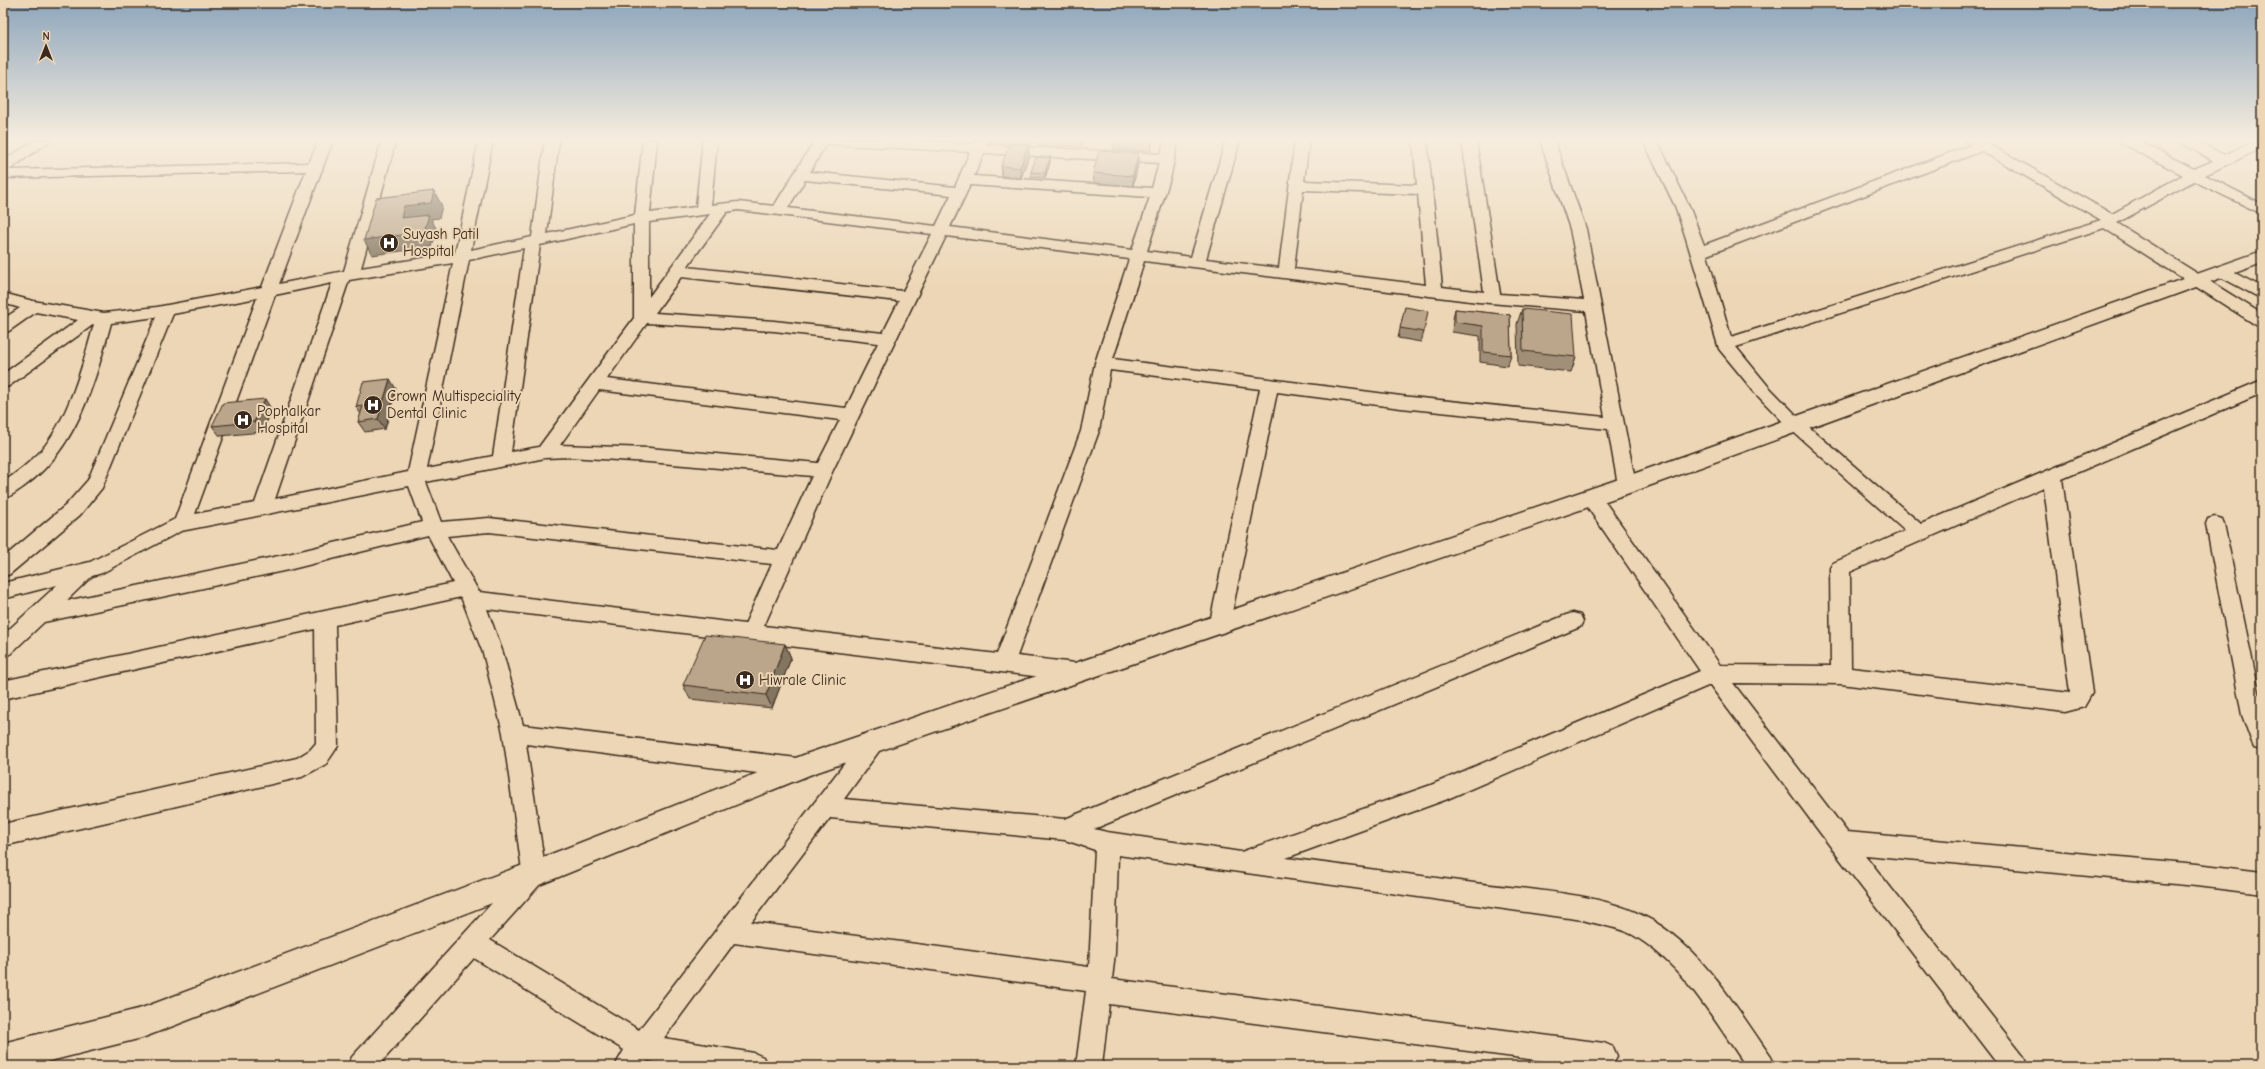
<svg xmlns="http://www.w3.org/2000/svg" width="2265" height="1069" viewBox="0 0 2265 1069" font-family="'Comic Neue',sans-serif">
<rect width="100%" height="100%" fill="#ecd6b5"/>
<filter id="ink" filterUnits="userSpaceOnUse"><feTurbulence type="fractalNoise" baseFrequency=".025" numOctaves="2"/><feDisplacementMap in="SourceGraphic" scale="8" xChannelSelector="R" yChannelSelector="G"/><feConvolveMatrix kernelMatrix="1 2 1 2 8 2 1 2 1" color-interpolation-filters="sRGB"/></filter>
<g filter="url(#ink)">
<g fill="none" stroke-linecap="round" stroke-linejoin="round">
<g stroke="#3b2a1e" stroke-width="3">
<path id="street" d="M35,140H51L9,170L309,163L319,140H333L279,284L344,271L382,140H396L361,268L455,253L479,140H493L471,250L532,237L545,140H559L547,234L635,215L643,140H657L650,213L696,207L703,140H717L711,205L738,202L774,206L815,140H903L973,144L975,140H989L987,145L1161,154L1164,140H1178L1171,175L1147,251L1191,257L1226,140H1240L1206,259L1279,268L1295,140H1309L1304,181L1417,185L1413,140H1427L1442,287L1484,292L1462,140H1476L1500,294L1584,300L1570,229L1540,140H1554L1586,229L1636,485L1633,490L1627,492L1621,490L1618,485L1608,429L1401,408L1277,392L1230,622L1227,628L1220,630L1213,628L1210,622L1260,389L1110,370L1099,431L1017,656L1075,663L1082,666L1085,672L1082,678L1075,681L487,609L503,653L523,725L797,758L805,761L808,768L805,775L797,778L526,744L546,874L542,882L490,940L639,1030L868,733L876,731L884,733L887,740L844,799L1065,819L1566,615L1573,613L1580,615L1583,621L1580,627L1094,829L1107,832L1241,852L1431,785L1700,671L1584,502L1582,497L1584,492L1591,490L1598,492L1720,665L1831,666L1830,568L1833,563L1905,531L1789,428L1756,394L1719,349L1685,235L1675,206L1643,140H1657L1689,206L1704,245L1971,145L1965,140H1982L2112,214L2183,175L2121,143L2119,140H2137L2194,169L2213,161L2177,140H2195L2224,155L2257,140H2262V148L2205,175L2262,204V214L2194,181L2117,223L2262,314V326L2256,325L2104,228L1736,347L1768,386L1801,420L1921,524L2262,380V393L2062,479L2092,693L2084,707L2065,712L1841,684L1733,683L1847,832L2197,864L2262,872V894L2197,886L1865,855L2024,1057L2028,1066H1999L1833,850L1710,685L1445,800L1286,858C1349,866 1412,875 1474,883C1535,891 1619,892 1668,931C1711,964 1740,1013 1771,1057L1775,1066H1746C1714,1020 1683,964 1633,935C1618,927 1599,925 1583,920L1118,855L1115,953L1112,979L1604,1043L1613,1047L1617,1056L1611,1066H1582L1109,1004L1102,1066H1076L1086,991L734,943L664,1038L754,1053L763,1057L767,1066H679L648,1061L644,1066H615L624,1050L474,958L378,1066H348L352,1057L522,870L503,733L483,653L461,597L335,625L338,746L326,764L302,777L3,846V824L297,758L310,750L316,743L315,629L3,699V681L453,583L428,535L288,570L44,622L10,654L3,656V635L57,585L3,599V583L90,562L175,519L257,298L173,314L102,488L80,515L10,574L3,577V558L66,505L88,480L156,317L111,323C95,381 78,447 26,485C19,490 12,496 3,499V482C15,474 28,464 39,453C68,421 83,365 94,324L9,386L3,388V374L78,320L36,312L9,331L3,332V319L20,308L3,303V293L33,301L104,313L157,307L262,287L306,171L3,178V161ZM826,144H827L970,152L955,187L810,172ZM1982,151L2101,220L1731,337L1707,255ZM984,153L1159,163L1152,188L974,176ZM805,180L951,195L936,226L788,208ZM970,185L1150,197L1132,250L950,227ZM1303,190L1418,194L1426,285L1294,269ZM738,210L932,234L903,291L687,267L727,212ZM710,214L649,297V222ZM634,224V318L539,447L511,452L540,245ZM946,236L1129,259L1095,363L1081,431L997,654L764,626L833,470ZM524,248L493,456L427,469L469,260ZM1144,261L1478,302L1586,311L1605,417L1401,396L1113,359ZM453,263L408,472L275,499L349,280ZM681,277L899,301L883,333L774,321L655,313ZM332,283L255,503L195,514L275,295ZM647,323L774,331L878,343L846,408L607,379ZM599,390L840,420L818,463L649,448L560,445ZM569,457L649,462L812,476L778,550L489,518L441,522L426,482L545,458ZM409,486L422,522L288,554L66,601L92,576L102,573L181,531ZM2044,487L2070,693L1851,668L1850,572ZM489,532L772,564L745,624L479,592L447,536ZM830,818L1065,840L1095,850L1089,967L751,922Z
M2221,266L2262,287V299L2215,274L2213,271L2215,268Z
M2215,517L2222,519L2224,524L2262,707V750L2254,748L2242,715L2206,524L2208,519Z"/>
</g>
<g stroke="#3b2a1e" stroke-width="3">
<path id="secondary" d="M2262,251V263L1635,491L812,774L544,883L142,1038L30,1066H3V1043L142,1008L531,862L806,754L1619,479Z"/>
</g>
<use href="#street" fill="#ecd6b5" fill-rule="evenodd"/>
<use href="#secondary" fill="#ecd6b5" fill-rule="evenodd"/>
</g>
<path fill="#a18f78" stroke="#3b2a1e" d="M990,140H1033L1032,144L990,142Z
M1038,140H1083L1081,147L1038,145Z
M1113,140H1153L1151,151L1113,149Z
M1028,145L1029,155L1021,178L1002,176L1001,166Z
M1050,158V163L1045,178L1031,177V172Z
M1138,164L1133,186L1094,183L1093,173Z
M1405,307L1424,332L1421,342L1398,338Z
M1455,309L1510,315L1511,355L1507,366L1480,362V336L1452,332L1453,319Z
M1522,309L1576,357L1571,372L1518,366L1517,324Z
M396,389L385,429L365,432L358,422L361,414L356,407Z
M272,410L262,432L220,436L212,426Z
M785,644L791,658L772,708L690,699L683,685Z"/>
<path fill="#837461" stroke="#3b2a1e" d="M1080,140H1083L1081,147Z
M1152,140H1153L1151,151Z
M1028,145L1029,155L1021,178L1020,168Z
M1138,154V164L1133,186V176Z
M1050,158V163L1045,178V173Z
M434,191L442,206L439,218L431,219L437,230L432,247L372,255L364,240L404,206Z
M390,379L396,389L385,429L378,419Z
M265,399L272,410L262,432L254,422Z
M785,644L791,658L772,708L766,695Z"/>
<path fill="#bba68b" stroke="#3b2a1e" d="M1126,140H1152L1151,141Z
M1010,144L1028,145L1020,168L1001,166Z
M1099,151L1138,154L1133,176L1093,173Z
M1036,157L1050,158L1045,173L1031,172Z
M434,191L431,203L404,206L401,218L429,215L424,232L364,240L376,198Z
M1405,307L1428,311L1424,332L1400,328Z
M1455,309L1510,315L1511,355L1483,352V326L1455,322Z
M1522,309L1573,314L1576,357L1523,351Z
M390,379L378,419L358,422L363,406L356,407L363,382Z
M265,399L254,422L212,426L223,403Z
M705,635L785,644L766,695L683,685Z"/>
</g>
<linearGradient id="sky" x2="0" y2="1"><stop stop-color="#8ea6bc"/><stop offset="0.48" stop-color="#f6edde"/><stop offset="1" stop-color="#f6edde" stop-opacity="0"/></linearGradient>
<rect width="2265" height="290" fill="url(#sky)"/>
<defs>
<g id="hospital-disc" transform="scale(1)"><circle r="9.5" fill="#3b2a1e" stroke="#ecd6b5"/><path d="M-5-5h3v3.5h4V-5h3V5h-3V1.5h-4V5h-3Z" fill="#fff"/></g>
</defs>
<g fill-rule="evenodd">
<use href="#hospital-disc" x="389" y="243"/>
<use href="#hospital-disc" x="373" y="405"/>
<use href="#hospital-disc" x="243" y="420"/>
<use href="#hospital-disc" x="745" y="680"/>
</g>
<g text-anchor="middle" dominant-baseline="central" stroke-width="4" stroke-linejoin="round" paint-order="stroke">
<g font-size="15" fill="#3b2a1e" stroke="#ecd6b5" text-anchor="start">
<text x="403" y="234">Suyash Patil<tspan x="403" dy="17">Hospital</tspan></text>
<text x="387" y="396">Crown Multispeciality<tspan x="387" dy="17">Dental Clinic</tspan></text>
<text x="257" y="411">Pophalkar<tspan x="257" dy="17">Hospital</tspan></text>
<text x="759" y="680">Hiwrale Clinic</text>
</g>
</g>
<rect width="2265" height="1069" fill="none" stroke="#ecd6b5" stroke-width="16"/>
<rect x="8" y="8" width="2249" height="1053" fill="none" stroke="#3b2a1e" stroke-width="1.5" filter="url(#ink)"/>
<g transform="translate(46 46)" stroke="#ecd6b5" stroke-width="3" paint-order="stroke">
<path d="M0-3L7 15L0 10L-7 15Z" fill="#3b2a1e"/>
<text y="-6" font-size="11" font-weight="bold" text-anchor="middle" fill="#3b2a1e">N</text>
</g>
</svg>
